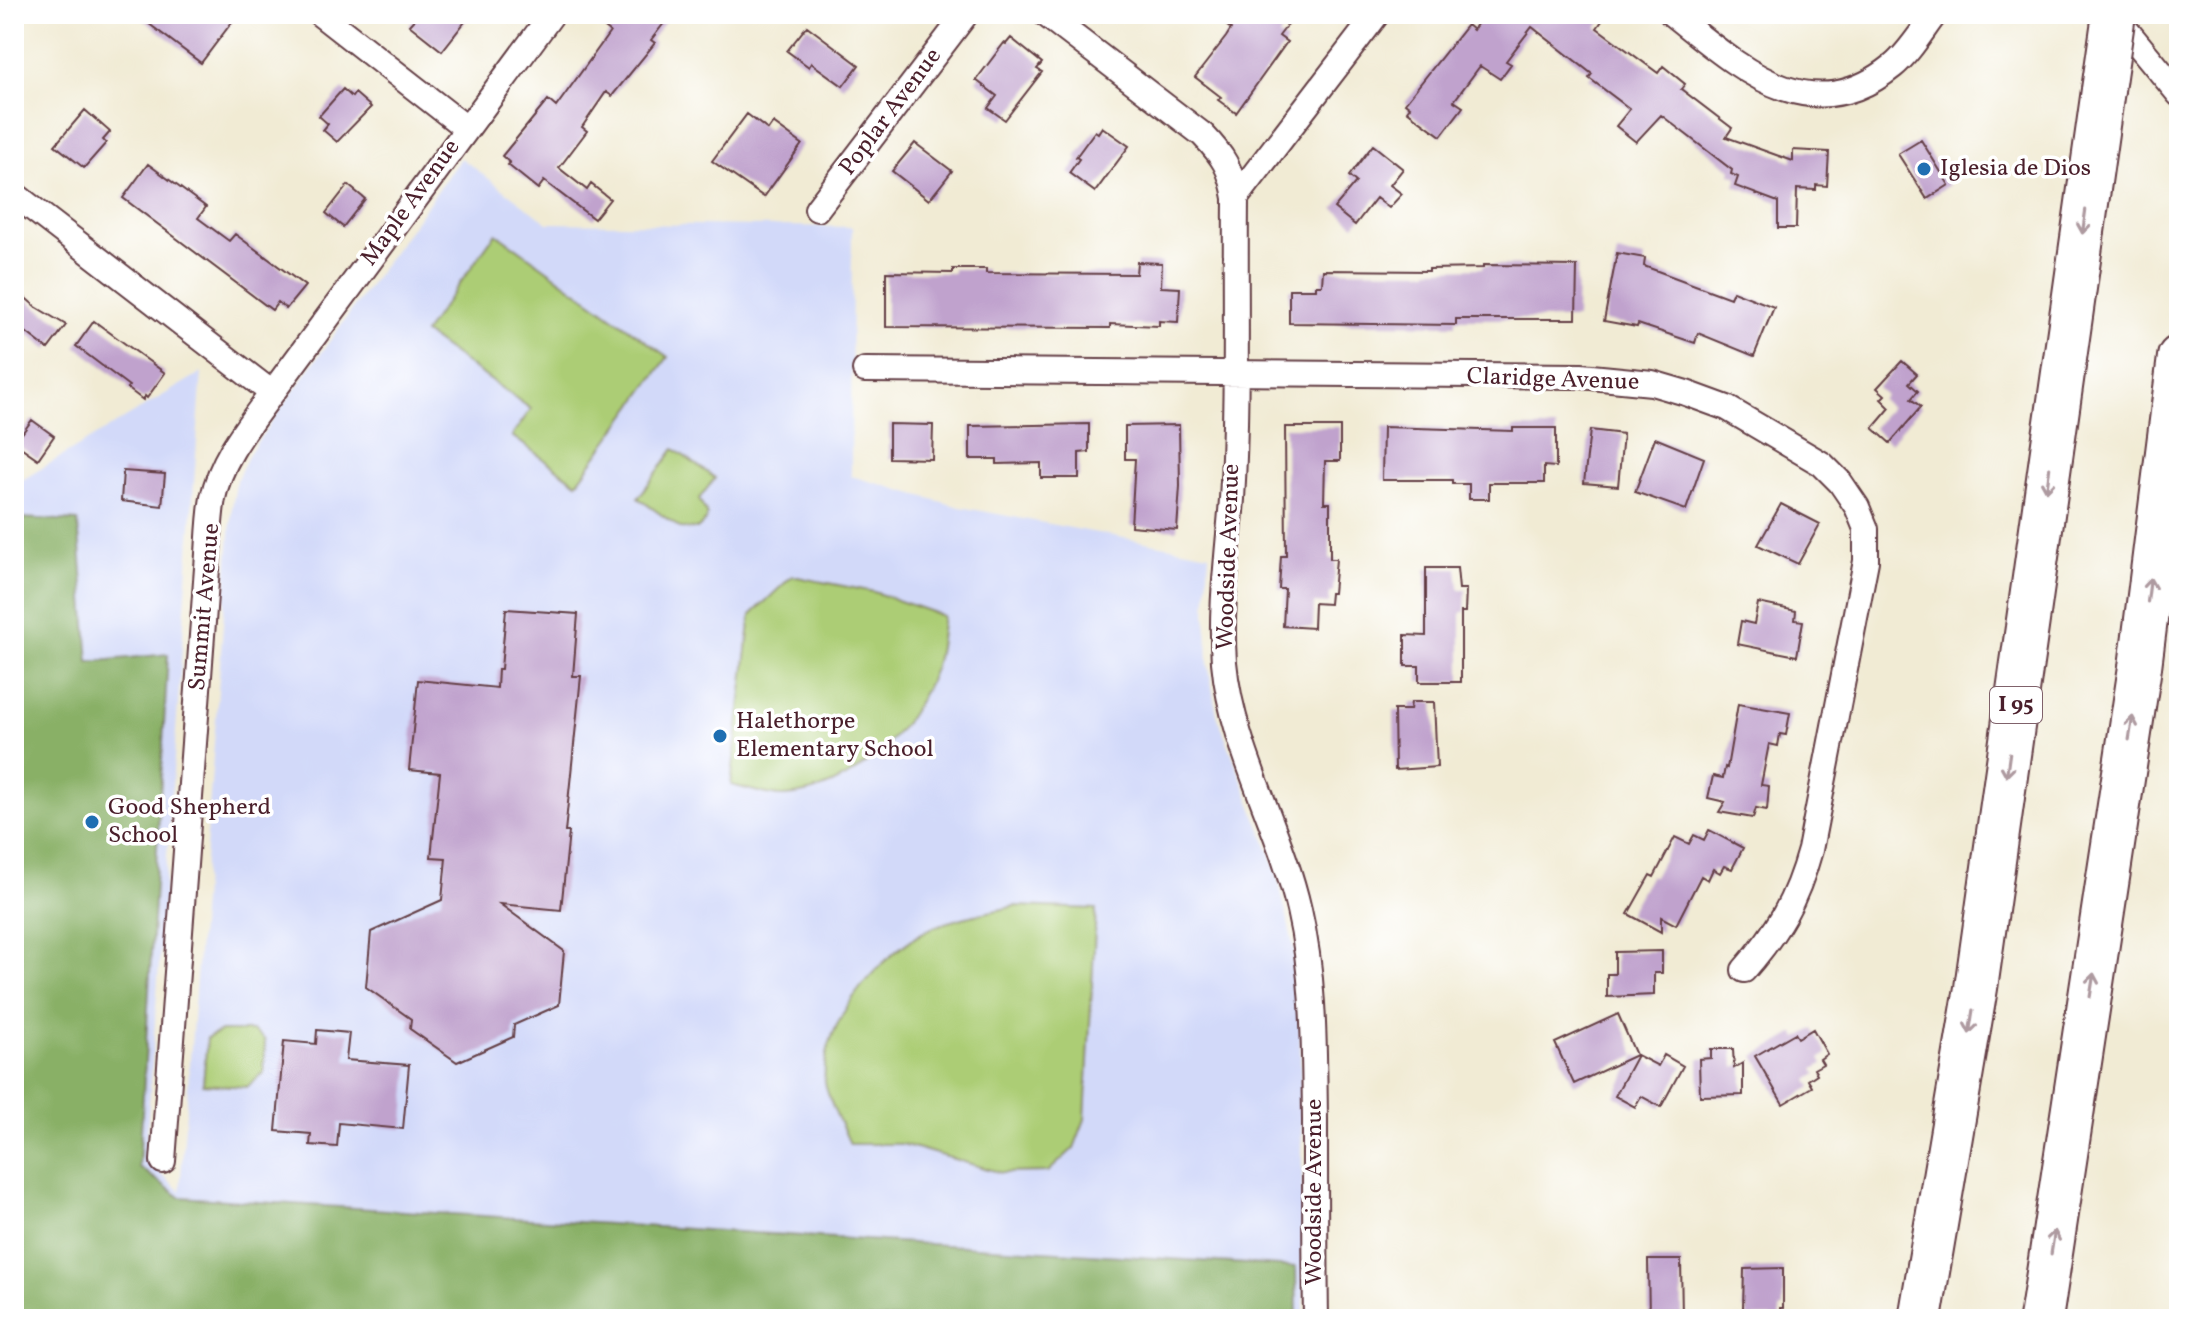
<svg xmlns="http://www.w3.org/2000/svg" width="2193" height="1333" viewBox="0 0 2193 1333" font-family="Vollkorn,serif">
<rect width="100%" height="100%" fill="#fff"/>
<filter id="ink" filterUnits="userSpaceOnUse"><feTurbulence type="fractalNoise" baseFrequency=".0125" numOctaves="2"/><feDisplacementMap in="SourceGraphic" scale="16" xChannelSelector="R" yChannelSelector="G"/><feConvolveMatrix kernelMatrix="1 2 1 2 8 2 1 2 1" color-interpolation-filters="sRGB"/></filter>
<filter id="wash" filterUnits="userSpaceOnUse"><feTurbulence type="fractalNoise" baseFrequency=".006" numOctaves="4" result="noise"/><feDisplacementMap in="SourceGraphic" scale="32" xChannelSelector="R" yChannelSelector="G"/><feGaussianBlur stdDeviation="1.8" result="paint"/><feColorMatrix in="noise" values="0 0 0 0 0 0 0 0 0 0 0 0 0 0 0 0 0 1.4 0 .05"/><feComposite in="paint" operator="in"/></filter>
<g filter="url(#wash)">
<rect width="100%" height="100%" fill="#f1ebd4"/>
<path fill="#d2d9f9" d="M461,158L548,223L852,227L851,476L960,507L1209,554L1206,611L1208,663L1217,715L1276,869L1297,962L1300,1017L1304,1319H14V485L202,372L145,1159L180,1191L232,507L237,479L250,452Z"/>
<path fill="#accd75" stroke="#7b7650" stroke-width="2" d="M496,233L668,357L577,483L512,436L531,409L424,333Z
M674,449L715,478L699,499L707,514L705,522L697,529L680,528L638,498Z
M792,576L874,592L943,616C940,633 940,655 933,671C910,732 854,791 785,796C769,797 747,788 731,785L751,615Z
M1015,906L1096,909L1085,1119L1074,1148L1048,1172L1002,1173L902,1144H850C843,1127 827,1099 825,1082C819,1023 882,951 932,928C957,917 988,913 1015,906Z
M221,1031H253L265,1040L264,1072L247,1087L203,1084L207,1038Z"/>
<path fill="#89b066" stroke="#6a6848" stroke-width="2" d="M19,518L78,521L89,662L168,654L139,1167L180,1197L1296,1267L1297,1319H14V519Z"/>
<g id="blocks">
<path fill="#c0a2cd" d="M136,14H221L232,22L201,63Z
M419,14H471L442,51L409,25Z
M617,14H671L651,40L655,43L612,96L606,92L582,127L587,131L559,168L587,190L591,184L610,199L594,219L544,181L538,189L508,165L510,163L502,156L548,100L556,107L610,32L605,28Z
M1235,14H1296L1279,36L1287,42L1236,113L1218,100L1221,97L1195,77L1226,37L1231,29L1226,25Z
M1484,14H1607L1597,28L1658,73L1663,66L1685,84L1681,89L1732,128L1726,137L1793,161V150L1829,152L1827,186L1816,185V190L1797,189L1796,228H1778V202L1735,186L1738,177L1731,174L1732,170L1661,115L1636,142L1616,126L1630,109L1589,78L1592,74L1532,27L1506,61L1511,64L1500,79L1480,66L1454,101L1463,107L1441,136L1407,111L1410,107L1405,103L1467,25L1473,30Z
M807,26L859,65L843,86L811,63L809,67L787,51Z
M1011,38L1042,63L1037,69L1042,72L1005,120L988,108L997,96L976,80L1004,43L1006,44Z
M343,89L352,97L355,93L371,107L337,142L323,130L328,124L319,116Z
M85,110L110,132L103,140L106,143L84,168L55,145Z
M747,114L768,130L773,123L802,144L764,197L712,161Z
M1102,127L1129,146L1095,192L1069,173L1079,159L1076,157L1095,131L1098,133Z
M1921,140L1949,185L1927,199L1898,154Z
M915,143L952,171L929,200L892,171Z
M1373,145L1403,169L1390,185L1402,194L1389,208L1376,198L1355,225L1334,208L1356,182L1349,176Z
M148,164L206,207L198,218L229,241L235,234L305,286L286,309L278,302L272,310L123,198Z
M348,185L365,199L343,227L326,213Z
M1617,253L1645,258L1644,266L1730,298L1733,291L1774,307L1754,356L1698,333L1695,343L1638,324L1637,327L1604,321Z
M1137,262L1162,263L1161,287L1180,288L1178,322L1159,321V326L1110,324V328L886,327V272L953,273V269H986V273L1136,274Z
M1483,265L1577,266L1576,319H1456V325L1289,323V289H1316V285H1322L1323,270L1429,271V269L1483,268Z
M14,288L36,307L66,325L48,349L14,323Z
M94,321L165,373L147,398L145,396L143,400L127,388L129,386L76,346Z
M1902,361L1917,374L1909,383L1918,391L1911,399L1921,407L1890,443L1873,428L1890,408L1881,399L1885,395L1877,388Z
M32,420L54,436L38,459L15,443Z
M889,424L933,425L932,459L889,458Z
M1089,424V452L1079,453V478H1041V463L997,464V459H970V426Z
M1179,425L1180,486L1177,530L1131,526L1135,459H1125V426Z
M1285,427H1340V461H1325L1324,503H1330V559H1336L1333,593H1330L1329,604L1314,603L1313,628L1283,626L1285,589H1279L1281,556H1286Z
M1383,427L1513,431V428H1556V467L1544,466V483H1489V499H1469V484H1452V480H1382Z
M1590,430L1623,434L1618,486L1584,483Z
M1655,438L1704,458L1686,510L1635,492Z
M123,471L165,474L162,506L121,501Z
M1781,504L1820,524L1798,564L1758,545Z
M1426,568H1457L1459,589H1466L1465,612H1461V682H1419V666H1405V635L1426,636Z
M1758,603L1796,611L1795,620L1803,621L1797,656L1737,644L1741,621L1754,624Z
M506,609L578,614L573,676H581L565,832H569L561,910L500,904L564,951L559,1005L514,1025L513,1037L457,1062L410,1029L411,1019L366,987L371,932L442,900L446,858L431,857L440,773L409,770L418,680L497,688L498,669H501Z
M1411,702H1434L1437,767L1395,770L1394,710H1410Z
M1738,704L1790,713L1786,735L1780,734L1778,746L1769,744L1761,785L1769,786L1767,810L1756,808L1753,818L1719,812L1725,802L1708,798L1713,776L1723,778L1725,767L1727,768Z
M1709,830L1743,848L1732,869L1724,866L1720,873L1713,869L1708,880L1701,876L1676,925L1661,917V932L1628,914L1650,875L1654,877L1675,837L1689,844L1694,835L1704,840Z
M1662,951V973H1654V995L1607,997V974H1615V952Z
M1618,1014L1636,1055L1574,1084L1555,1043Z
M1813,1029L1827,1054L1820,1059L1823,1064L1814,1069L1817,1074L1808,1080L1812,1087L1783,1104L1755,1056L1795,1033L1798,1038Z
M317,1030L349,1033L346,1060L409,1065L403,1129L339,1123L337,1147L310,1145L311,1134L276,1131L284,1041L316,1044Z
M1711,1049H1733L1734,1068L1743,1063V1095L1700,1096L1699,1059L1711,1058Z
M1637,1055L1658,1066L1664,1055L1683,1066L1661,1107L1641,1096L1635,1107L1615,1096Z
M1648,1260H1681L1682,1317H1649Z
M1783,1268V1308H1780V1317H1747V1309H1743L1744,1269Z"/>
</g>
</g>
<g filter="url(#ink)">
<use href="#blocks" fill-opacity="0" stroke="#633e44" stroke-width="2"/>
<g fill="none" stroke-linecap="round" stroke-linejoin="round">
<g stroke="#633e44" stroke-width="28">
<path id="street" d="M320,14L466,128
M1045,14L1203,135C1223,156 1231,168 1236,198C1235,298 1238,399 1232,499C1228,554 1220,607 1224,662C1232,749 1280,826 1299,910C1315,979 1314,1049 1315,1120C1315,1186 1315,1253 1316,1319
M1672,14C1738,66 1809,134 1893,66C1909,53 1922,31 1935,14
M2113,14L2179,94
M14,194L272,393
M1236,198L1377,14
M817,209L966,14
M865,370L1581,376L1652,383L1686,393L1727,408L1822,464L1840,482L1857,507L1866,529V561L1810,850C1796,901 1778,931 1744,970
M163,1161L207,568C209,545 209,520 213,498C221,458 249,425 272,393L552,14"/>
</g>
<g stroke="#633e44" stroke-width="46">
<path id="highway" d="M1920,1319L1976,988L2103,90
M2041,1319L2140,667L2179,357"/>
</g>
<use href="#street" stroke="#fff" stroke-width="24"/>
<use href="#highway" stroke="#fff" stroke-width="42"/>
<g stroke="#633e44" stroke-width="46" stroke-linecap="butt">
<path id="highway-bridge" d="M2103,90L2114,14"/>
</g>
<use href="#highway-bridge" stroke="#fff" stroke-width="42"/>
</g>
<defs><path id="oneway-shaft" d="M-6 0H5M1.5-3L5.5 0L1.5 3" fill="none" stroke-width="1.6" stroke-linecap="round" stroke-linejoin="round" transform="scale(2)"/></defs>
<g stroke="#ae9aa0">
<use href="#oneway-shaft" transform="translate(2084 222) rotate(98)"/>
<use href="#oneway-shaft" transform="translate(2048 480) rotate(98)"/>
<use href="#oneway-shaft" transform="translate(2149 590) rotate(-83)"/>
<use href="#oneway-shaft" transform="translate(2131 728) rotate(-81)"/>
<use href="#oneway-shaft" transform="translate(2008 765) rotate(98)"/>
<use href="#oneway-shaft" transform="translate(2092 985) rotate(-81)"/>
<use href="#oneway-shaft" transform="translate(1971 1022) rotate(99)"/>
<use href="#oneway-shaft" transform="translate(2053 1242) rotate(-81)"/>
</g>
</g>
<g fill="#1f6fb2" stroke="#fff" stroke-width="3">
<circle cx="1924" cy="169" r="8"/>
<circle cx="720" cy="736" r="8"/>
<circle cx="92" cy="822" r="8"/>
</g>
<g text-anchor="middle" dominant-baseline="central" stroke-width="7" stroke-linejoin="round" paint-order="stroke">
<rect fill="#fff" stroke="#80626b" stroke-width="2" x="1990" y="687" width="52" height="36" rx="6"/>
<g font-size="22" font-weight="bold" fill="#4a1f2b">
<text x="2016" y="705">I 95</text>
</g>
<g font-size="24" fill="#4a1f2b" stroke="#fff">
<text transform="translate(891 112) rotate(-53)">Poplar Avenue</text>
<text transform="translate(411 203) rotate(-54)">Maple Avenue</text>
<text transform="translate(1553 380) rotate(2)">Claridge Avenue</text>
<text transform="translate(1229 557) rotate(-88)">Woodside Avenue</text>
<text transform="translate(205 607) rotate(-85)">Summit Avenue</text>
<text transform="translate(1315 1192) rotate(-90)">Woodside Avenue</text>
</g>
<g font-size="24" fill="#4a1f2b" stroke="#fff" text-anchor="start">
<text x="1940" y="169">Iglesia de Dios</text>
<text x="736" y="722">Halethorpe<tspan x="736" dy="28">Elementary School</tspan></text>
<text x="108" y="808">Good Shepherd<tspan x="108" dy="28">School</tspan></text>
</g>
</g>
<rect width="2193" height="1333" fill="none" stroke="#fff" stroke-width="48"/>
</svg>
